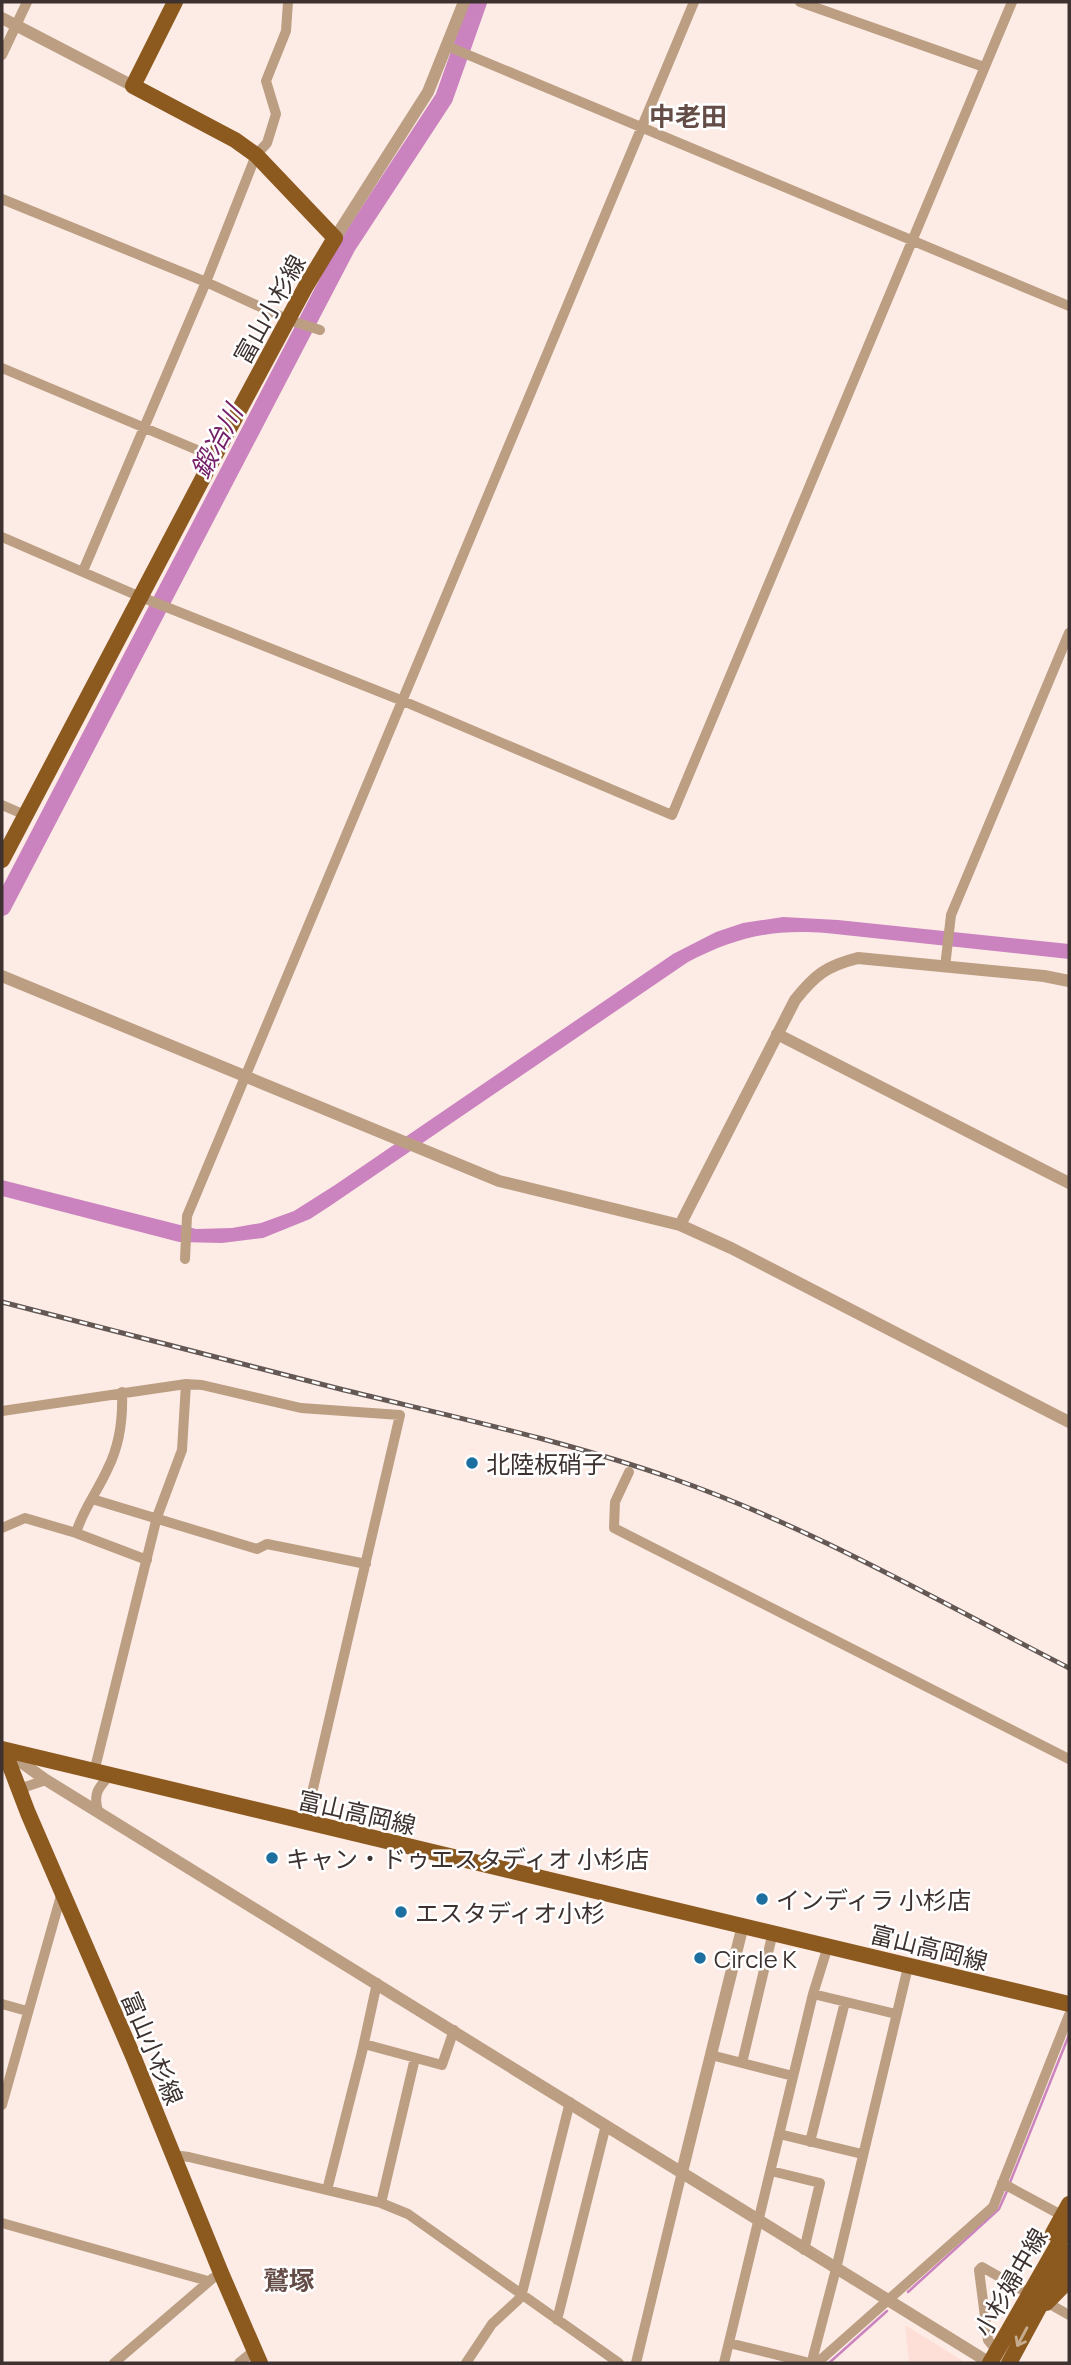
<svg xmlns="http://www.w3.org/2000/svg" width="1071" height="2365" viewBox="0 0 1071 2365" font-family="Manrope,'Noto Sans JP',sans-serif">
<rect width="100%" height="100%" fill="#fdebe6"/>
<path fill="#fedfd7" d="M905,2325L963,2361V2363H909Z"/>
<path fill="#ca83be" d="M783,917L838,920L1069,944V959L826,933C771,929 737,937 688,962L330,1206L310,1219L263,1238L222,1243L179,1242L2,1196V1180L196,1229L232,1228L261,1223L294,1211L335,1185L673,954L716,932L743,923Z"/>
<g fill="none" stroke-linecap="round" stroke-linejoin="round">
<path stroke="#ca83be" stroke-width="2.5" d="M1009,2185L1069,2035
M908,2292L999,2209L1007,2191
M829,2363L887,2311"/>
<path stroke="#ca83be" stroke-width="18" d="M2,907L347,246L444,98L478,2"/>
<path stroke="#bc9f83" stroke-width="10" d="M800,2L984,67
M447,46L1069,306
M2,55L27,2
M2,199L206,282L289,320L320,330
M2,368L214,457
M2,537L136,595L403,701L672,815L1012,2
M83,571L206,282L256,155L267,143L276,114L266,81L286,31L288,2
M2,805L25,815
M945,967L951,915L1069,633
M185,1259L187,1216L694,2
M2,1411L186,1384L202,1385L301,1408L400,1415L305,1823
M629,1472L615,1502L614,1528L1069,1759
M92,1499L257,1549L267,1544L366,1564
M2,1528L25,1518L76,1533L147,1560
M76,1533C83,1509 98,1491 108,1468C120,1444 123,1418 122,1392
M94,1772L157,1517L182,1450L186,1384
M21,1798L25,1787L46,1780
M98,1811C93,1794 98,1788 109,1776
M813,1994L896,2014
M2,2004L27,2011
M364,2044L442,2065L454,2030
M711,2055L793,2076
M742,2063L773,1932
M2,2105L62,1892
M779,2134L862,2154
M810,2142L845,2002
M173,2155L189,2157L381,2203L408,2214L619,2363
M771,2171L820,2183L804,2250
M1002,2183L1063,2216
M327,2190L362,2052L377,1983
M381,2203L415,2058
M2,2223L208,2281
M1046,2302L1069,2315
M557,2320L606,2125
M729,2343L810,2363
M997,2351L988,2340L979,2270L982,2267L1026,2292
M114,2363L213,2278
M239,2363L255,2350
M466,2363L492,2324L518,2300L522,2293L570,2102
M636,2363L682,2172
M724,2363L813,1994L828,1946
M815,2363L813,2357L836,2269L908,1967
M817,2363L993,2207L1069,2015"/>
<path stroke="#bc9f83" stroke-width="12" d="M2,18L133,86
M335,238L428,92L464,2
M2,976L499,1181L680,1225L731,1248L1069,1422
M777,1034L1069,1183
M680,1225L795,1000C815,975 826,966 858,958L1044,976L1069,981
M7,1752L46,1780L990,2363
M682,2172L743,1925"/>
<path stroke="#8c5a1f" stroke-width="16" d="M2,860L214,457L306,286L335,238L256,155L235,140L133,86L175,2
M2,1749L1069,2004
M4,1750L28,1813L133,2056L221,2273L260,2363
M1053,2233L1069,2204
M1046,2303L1066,2283L1069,2278
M990,2363L1069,2225
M1009,2363L1069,2252"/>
<g stroke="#645854" stroke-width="5">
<path id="rail" d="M2,1302C116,1331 230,1361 344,1390C454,1417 566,1441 674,1479C811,1527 940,1602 1069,1668"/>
</g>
<use href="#rail" stroke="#fff" stroke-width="2.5" stroke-dasharray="8" stroke-linecap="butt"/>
</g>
<defs><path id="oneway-shaft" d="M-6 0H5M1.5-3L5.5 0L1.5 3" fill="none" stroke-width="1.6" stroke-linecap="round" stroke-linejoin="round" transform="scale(1.75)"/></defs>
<use stroke="#c6ac8f" href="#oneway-shaft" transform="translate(1022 2337) rotate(118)"/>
<g fill="#1d6fa0" stroke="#fff" stroke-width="2.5">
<circle cx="472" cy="1463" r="7"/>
<circle cx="272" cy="1858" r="7"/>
<circle cx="762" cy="1899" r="7"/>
<circle cx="401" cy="1912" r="7"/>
<circle cx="700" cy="1958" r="7"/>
</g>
<g text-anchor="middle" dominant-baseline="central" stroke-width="5" stroke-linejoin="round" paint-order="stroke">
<g font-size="24" fill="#3d322f" stroke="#fff">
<text transform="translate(269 309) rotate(-61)">富山小杉線</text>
<text transform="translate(357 1812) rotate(13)">富山高岡線</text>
<text transform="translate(929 1947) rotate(14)">富山高岡線</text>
<text transform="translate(153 2048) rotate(67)">富山小杉線</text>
<text transform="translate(1010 2282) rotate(-60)">小杉婦中線</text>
</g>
<g font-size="24" fill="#3d322f" stroke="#fff" text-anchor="start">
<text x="486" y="1463">北陸板硝子</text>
<text x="286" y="1858">キャン・ドゥエスタディオ 小杉店</text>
<text x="776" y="1899">インディラ 小杉店</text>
<text x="415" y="1912">エスタディオ小杉</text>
<text x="714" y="1958">Circle K</text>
</g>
<g font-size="26" font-weight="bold" fill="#654d47" stroke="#fff">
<text x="688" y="116">中老田</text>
<text x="289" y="2280">鷲塚</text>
</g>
<g font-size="26" font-style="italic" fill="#74216a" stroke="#fff">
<text transform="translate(216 441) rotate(-62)">鍛冶川</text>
</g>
</g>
<rect width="1071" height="2365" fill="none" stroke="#3d322f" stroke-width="7"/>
</svg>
